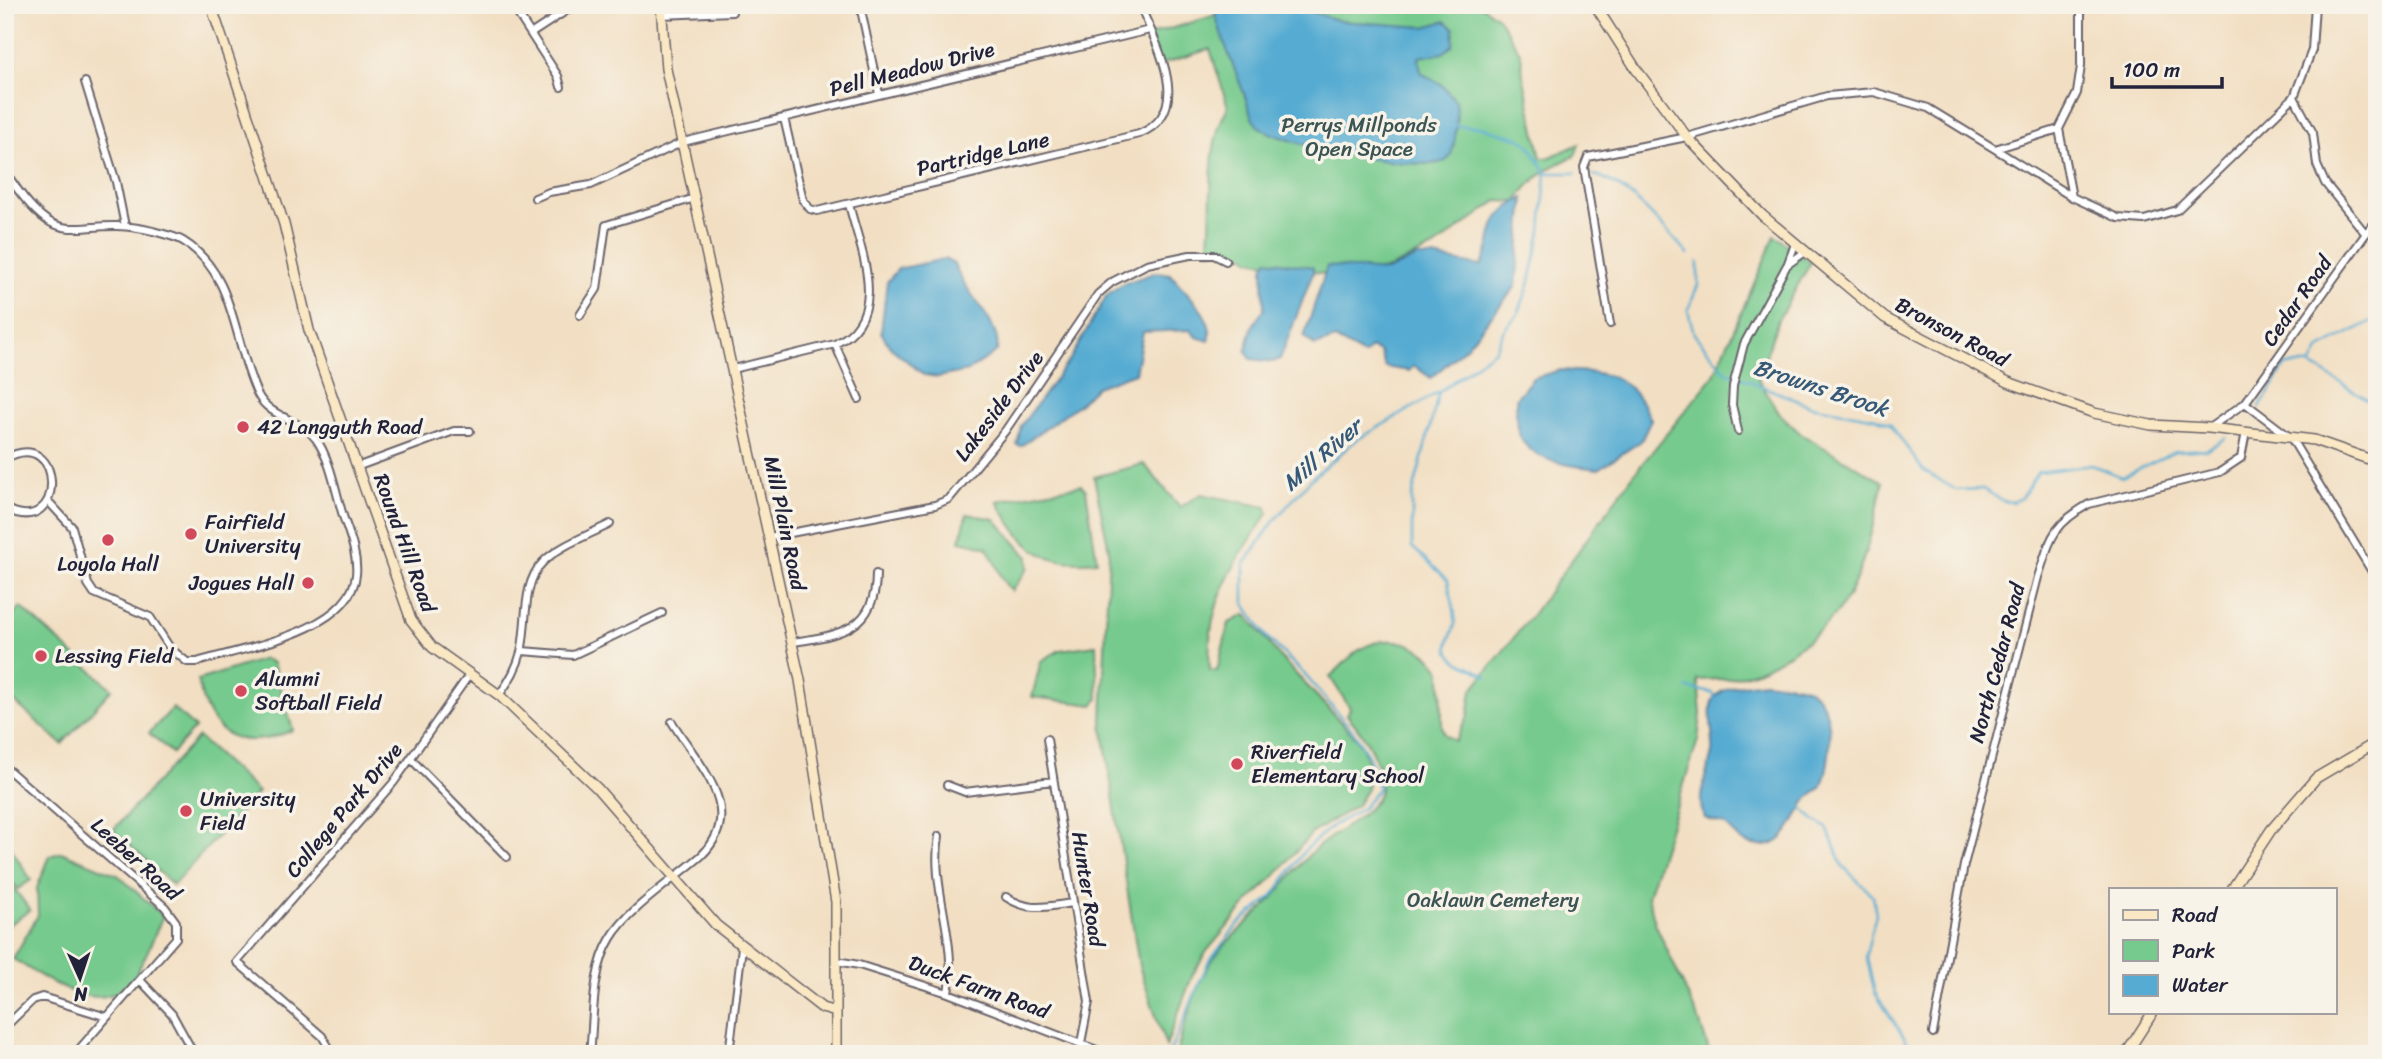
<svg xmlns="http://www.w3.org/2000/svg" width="2382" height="1059" viewBox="0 0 2382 1059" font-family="Sriracha,sans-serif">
<rect width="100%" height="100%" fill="#f7f3e8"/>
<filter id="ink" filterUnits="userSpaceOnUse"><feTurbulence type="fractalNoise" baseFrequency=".0143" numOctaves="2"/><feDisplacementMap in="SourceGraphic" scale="14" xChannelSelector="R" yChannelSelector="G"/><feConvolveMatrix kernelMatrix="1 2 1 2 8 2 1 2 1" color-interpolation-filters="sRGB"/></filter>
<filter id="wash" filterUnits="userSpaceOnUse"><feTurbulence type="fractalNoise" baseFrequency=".00686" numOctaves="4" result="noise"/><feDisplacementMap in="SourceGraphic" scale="28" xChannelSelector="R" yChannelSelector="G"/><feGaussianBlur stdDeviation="1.57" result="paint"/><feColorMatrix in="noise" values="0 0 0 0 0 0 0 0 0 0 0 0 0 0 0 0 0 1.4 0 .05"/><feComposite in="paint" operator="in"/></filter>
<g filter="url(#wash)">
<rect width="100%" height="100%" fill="#f2dfc3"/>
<path fill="#76ca8d" stroke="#4c7664" stroke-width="2" d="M1223,5H1419L1437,8L1480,5L1498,17L1521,54L1523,75L1541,158H1548L1579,144L1575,156C1549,167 1531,178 1516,202L1497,201L1434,247L1388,269L1331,275L1250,260C1239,248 1224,250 1208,251C1215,205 1203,148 1228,107L1210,49L1159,65L1146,36L1223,13Z
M1775,236L1811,262L1778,320L1758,379L1779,413L1801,434L1883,482C1877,513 1862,575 1845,601C1825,633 1773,670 1736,677C1724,680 1710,679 1698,680L1701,714L1698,740L1648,896L1655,923L1699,1020L1710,1054H1176C1184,1028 1192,997 1204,974C1220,943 1249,923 1272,899C1286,883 1298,865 1314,850C1330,835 1370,815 1378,796C1389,771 1363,733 1347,715L1350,708L1330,677C1339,669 1349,657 1359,650C1390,631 1423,643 1441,671L1442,727L1445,735L1455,741L1468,716L1472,690L1532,615L1637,470L1713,377Z
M1144,464L1180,507L1201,494L1267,507L1268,514C1233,562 1204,609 1210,670L1217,671L1229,623L1245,615L1249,618L1280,657L1355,737L1363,748L1370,771L1367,789L1357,805L1312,833L1274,877L1249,901L1207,951L1193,974L1166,1046L1139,966L1102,724L1109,550L1094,477Z
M1081,485L1086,490L1097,561C1041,567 1023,547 997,501Z
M967,514L995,519L1028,557V568L1012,591C997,578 998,562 986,547L960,541Z
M21,607L112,689L62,744L5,693V624Z
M1096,645L1098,699L1093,705L1032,697L1041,661L1060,650Z
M264,659L273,663L293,730C240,753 208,737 198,680Z
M173,708L195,728L172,753L149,733Z
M198,737L258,792L173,885L113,830Z
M5,839L31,880L18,889L5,873Z
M61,852L118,875L163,916C154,935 147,957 135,975C103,1023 49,980 13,959L38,915L37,888L50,856Z
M5,876L30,910L5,928Z"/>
<path fill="#55abd2" stroke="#3c6686" stroke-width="2" d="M1213,5H1290L1340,21L1425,27L1445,21L1454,28L1453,45L1443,53L1419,57L1421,73L1441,84L1456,101C1458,114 1456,150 1448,159C1433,176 1274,144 1257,125C1249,116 1248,103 1243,91C1232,62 1220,36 1213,5Z
M1524,198L1516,286L1467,346L1431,378L1414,366L1409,371L1385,367L1380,352L1371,348L1364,355L1335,339L1315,346L1304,337L1327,266L1387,271L1417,257H1433L1481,266C1500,233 1480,221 1524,198Z
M944,259L954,264C962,290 1003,324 997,351L968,371L938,377L924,375L890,347L881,332L887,282L898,269Z
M1267,260L1313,267V273L1280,359L1273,362L1251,359L1246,351L1252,327L1264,309L1263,268Z
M1157,272L1170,274C1184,290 1217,319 1209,341L1196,337L1190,330L1143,332L1135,373L1096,387L1079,404L1021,446L1017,445L1021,426L1070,359L1107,295L1122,284Z
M1561,370C1607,373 1631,373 1651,420L1641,441L1599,469C1573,466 1528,463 1518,432C1515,422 1517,408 1516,398L1533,378Z
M1765,682C1777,684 1792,683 1804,687C1839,700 1832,761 1821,788C1791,801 1795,860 1746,843C1736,840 1734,830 1725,825C1719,822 1711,821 1705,818C1693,796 1711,770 1713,745C1713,734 1707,706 1714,698C1725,685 1749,684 1765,682Z"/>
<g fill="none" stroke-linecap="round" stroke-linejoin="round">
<path stroke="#55abd2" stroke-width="2.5" d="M1546,173H1576
M1594,175C1625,181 1667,231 1688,254
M1698,262V285L1688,310L1694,334L1725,371L1811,406L1876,418L1890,424L1923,470L1956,490L1983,489L2003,501L2013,502L2021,498L2038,472L2092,465L2122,477L2175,451L2207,449L2226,438
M2311,365L2320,349L2377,318
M1439,392L1412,497V547L1448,580C1449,594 1456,607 1455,622C1454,636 1441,645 1454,658C1459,664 1476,668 1487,677
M2260,407L2286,365H2311L2377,405
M1687,688L1713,693L1715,700
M1800,806L1815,821L1827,828L1842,865L1873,896L1876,914L1866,955L1875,993L1915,1054
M1169,1054L1208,963L1238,924L1273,896L1305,850L1332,826L1363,808L1378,788L1369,757L1353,731L1305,675L1266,636L1244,603V565L1274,521L1312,478L1355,441L1439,392L1495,350L1504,330L1518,314L1529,285L1541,232L1546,173L1530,146L1522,139L1481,127L1455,126"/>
</g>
</g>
<g filter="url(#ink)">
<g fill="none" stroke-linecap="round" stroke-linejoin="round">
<g stroke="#6b646b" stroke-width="10">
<path id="minor" d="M512,5L558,76L561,87
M860,5L879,94
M661,15L732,12
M532,33L575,5
M85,82L116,182L125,226
M2294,97L2313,133L2317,165L2325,183L2366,234
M784,118L803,200L810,209L817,211L1139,134C1196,111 1155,43 1140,5
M2059,129L2072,197
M1995,149L2072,197L2118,218L2144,220L2177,210L2294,97L2312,50L2315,5
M5,171C64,263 72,211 153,231C163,234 175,236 183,241C237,274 233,345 258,395C270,418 301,419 316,439C331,460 336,494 344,519C350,536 358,556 356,575C350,632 242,648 197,662H187L170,648L150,617L94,593L88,584L72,527L48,501
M535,198L549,192L591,185L683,142L1150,30
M1788,263L1795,244
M580,315L597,289L606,225L695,198
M1610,324L1584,167L1588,157L1687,137L1827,96L1874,92L1928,108L1995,149L2059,129L2077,93L2081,66V5
M835,344L859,399
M733,369L835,344C892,317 860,250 849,204
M2245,403L2291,438L2377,580
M2209,428L2245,403L2377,218
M1738,431L1732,405L1733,386L1744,344L1787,265L1805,252
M5,459C66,424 67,542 5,508
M359,466L454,431H470
M770,537L935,505L949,499L1005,431L1098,294L1112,282L1147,264L1190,255H1214L1226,261
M793,642C839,635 876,630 876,574
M522,651L573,655L662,613
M499,695C509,682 517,668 521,652C528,624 521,584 543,562C560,545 589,535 610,524
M1047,739L1089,1002L1081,1043
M411,759L507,857
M5,767L165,907L176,922V938L75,1054
M947,785L965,792L1053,781
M939,836C930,888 958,940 948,993
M1006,897C1029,912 1046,907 1072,903
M837,961L859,965L948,993L1107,1054
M140,980L172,1014L194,1054
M5,1027L33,1000L42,997L107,1017
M1933,1033L1964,865L2038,577C2051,538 2051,526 2089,504L2220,472L2241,458L2246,432
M333,1054L322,1036L237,962L394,782L469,675
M590,1054C594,1018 591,970 611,938C629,908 675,879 702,855C747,810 699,766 672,722
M729,1054L742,947"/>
</g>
<g stroke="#6b646b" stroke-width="12">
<path id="secondary" d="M211,5L284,224L309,330L411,620L432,647L499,695L597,788L716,925L822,1008L836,1012
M661,5L666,69L800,680L836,902V1054
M1595,5L1636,69L1687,137L1762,215L1885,318L2008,382L2094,413L2151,425L2209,428L2314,440L2377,462
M2232,889L2271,830L2316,778L2377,742
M2126,1054L2153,1012"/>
</g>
<use href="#minor" stroke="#fff" stroke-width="6"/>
<use href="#secondary" stroke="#fae7c3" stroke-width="9"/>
</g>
</g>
<g fill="#d1495b" stroke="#f7f3e8" stroke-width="2.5">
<circle cx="243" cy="427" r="7"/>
<circle cx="191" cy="534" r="7"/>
<circle cx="108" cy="540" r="7"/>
<circle cx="308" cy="583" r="7"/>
<circle cx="41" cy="656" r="7"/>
<circle cx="241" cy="691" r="7"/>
<circle cx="1237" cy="764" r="7"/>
<circle cx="186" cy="811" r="7"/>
</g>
<g text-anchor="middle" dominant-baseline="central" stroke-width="7" stroke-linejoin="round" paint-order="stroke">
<g font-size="21" fill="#22223b" stroke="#f7f3e8">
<text transform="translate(912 69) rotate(-14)">Pell Meadow Drive</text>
<text transform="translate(983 154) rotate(-13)">Partridge Lane</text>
<text transform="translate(2297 301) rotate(-55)">Cedar Road</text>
<text transform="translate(1952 332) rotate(28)">Bronson Road</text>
<text transform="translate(999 406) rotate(-53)">Lakeside Drive</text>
<text transform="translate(785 523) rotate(78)">Mill Plain Road</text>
<text transform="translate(405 543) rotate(70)">Round Hill Road</text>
<text transform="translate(1997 663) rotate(-75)">North Cedar Road</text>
<text transform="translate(344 810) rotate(-50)">College Park Drive</text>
<text transform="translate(136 859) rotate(42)">Leeber Road</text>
<text transform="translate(1088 889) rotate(81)">Hunter Road</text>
<text transform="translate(979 987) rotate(20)">Duck Farm Road</text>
</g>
<g font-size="21" fill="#3b5454" stroke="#f7f3e8">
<text x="1359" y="125">Perrys Millponds<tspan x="1359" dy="24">Open Space</tspan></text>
<text x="1493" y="900">Oaklawn Cemetery</text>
</g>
<g font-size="21" fill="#22223b" stroke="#f7f3e8" text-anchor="start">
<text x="257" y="427">42 Langguth Road</text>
<text x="205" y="522">Fairfield<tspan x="205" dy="24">University</tspan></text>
<text x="108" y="564" text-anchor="middle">Loyola Hall</text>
<text x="294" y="583" text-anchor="end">Jogues Hall</text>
<text x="55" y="656">Lessing Field</text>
<text x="255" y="679">Alumni<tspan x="255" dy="24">Softball Field</tspan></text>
<text x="1251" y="752">Riverfield<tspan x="1251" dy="24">Elementary School</tspan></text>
<text x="200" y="799">University<tspan x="200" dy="24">Field</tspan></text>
</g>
<g font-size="23" font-style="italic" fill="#365977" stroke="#f7f3e8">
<text transform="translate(1821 388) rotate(18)">Browns Brook</text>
<text transform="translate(1322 455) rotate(-41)">Mill River</text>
</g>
</g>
<rect width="2382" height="1059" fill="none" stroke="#f7f3e8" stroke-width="28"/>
<rect x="2109" y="888" width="228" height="126" fill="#f7f3e8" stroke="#a29fa3" stroke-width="2"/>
<rect x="2123" y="910" width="35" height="10" fill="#fae7c3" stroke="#a29fa3" stroke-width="2"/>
<text x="2172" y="922" font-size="21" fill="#22223b">Road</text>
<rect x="2123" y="940" width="35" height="21" fill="#76ca8d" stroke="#a29fa3" stroke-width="2"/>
<text x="2172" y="958" font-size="21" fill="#22223b">Park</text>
<rect x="2123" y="975" width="35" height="21" fill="#55abd2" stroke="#a29fa3" stroke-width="2"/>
<text x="2172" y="992" font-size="21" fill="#22223b">Water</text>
<g transform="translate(80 978) rotate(177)" stroke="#f7f3e8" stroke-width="5" paint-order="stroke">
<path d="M0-5L12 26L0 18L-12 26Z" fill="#22223b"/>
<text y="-10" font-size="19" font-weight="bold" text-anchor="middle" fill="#22223b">N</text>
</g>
<path d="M2112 77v10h110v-10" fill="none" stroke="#22223b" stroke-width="3.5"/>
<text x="2123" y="77" font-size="21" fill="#22223b" stroke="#f7f3e8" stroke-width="5" paint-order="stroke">100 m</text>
</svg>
